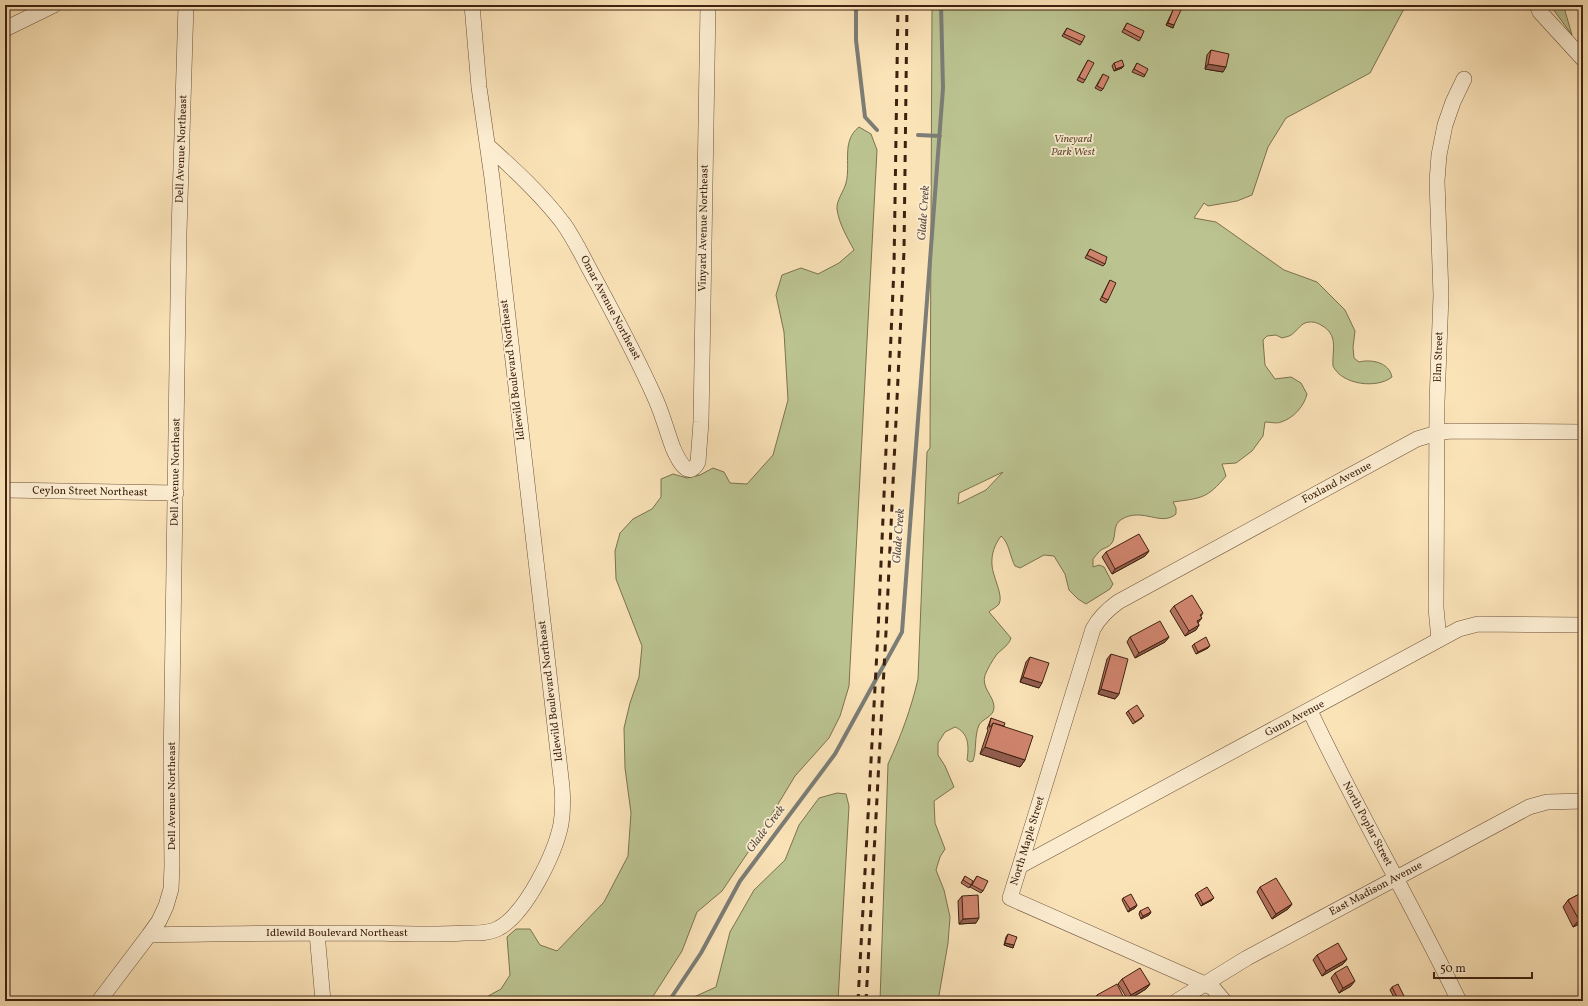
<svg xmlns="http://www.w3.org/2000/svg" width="1588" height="1006" viewBox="0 0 1588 1006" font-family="Vollkorn,serif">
<rect width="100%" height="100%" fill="#fbe3b8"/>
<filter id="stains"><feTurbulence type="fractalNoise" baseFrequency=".005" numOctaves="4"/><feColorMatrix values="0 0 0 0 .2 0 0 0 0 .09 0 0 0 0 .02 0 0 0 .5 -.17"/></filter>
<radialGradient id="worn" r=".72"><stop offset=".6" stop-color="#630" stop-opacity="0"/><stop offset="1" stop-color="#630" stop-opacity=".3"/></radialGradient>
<path fill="#bbc491" stroke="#7c7250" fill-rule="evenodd" d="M932,5H1406L1370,73L1286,118L1268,147L1252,195L1237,201L1208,206L1204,203L1194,218L1216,222L1284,270L1317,282L1345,310L1355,331L1353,347L1354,358L1359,362C1371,359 1389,362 1392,377C1377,389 1342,385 1333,366C1332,349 1339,335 1321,325C1316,322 1311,321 1305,323C1300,325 1296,332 1291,335C1288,337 1285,337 1282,338L1276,335L1267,336L1263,340L1265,365L1275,379L1291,377L1301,383L1307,394C1304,406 1294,418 1281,422C1277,424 1270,422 1265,422L1263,436L1252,451L1236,463L1222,464L1226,476C1207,499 1201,498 1173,502L1176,508V514C1161,527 1143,507 1122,519C1113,524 1116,533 1113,541C1110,547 1106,547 1101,550C1098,552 1095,557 1093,559V567L1099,565L1104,567L1113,584L1110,589L1086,604L1078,599L1069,590L1065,574L1054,556L1044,555L1020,568L1015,566C1010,557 1009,542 1001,536C995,544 991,554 992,565C992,575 1004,596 999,604C997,607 992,609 989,612L1011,638C1009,645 1002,649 997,654C992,661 988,668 985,675C981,688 994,696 994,707C994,717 983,718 979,725C974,737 977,749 973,761L970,762L967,760C969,746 969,733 955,727L945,732L938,743V755L945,766L954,787L934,801L935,823L945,849L940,857L936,870L944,890L950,917L948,943L938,1001H880L888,764C901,736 911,709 918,679L927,452L930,448ZM1003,472L986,490L958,504L959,493Z
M1550,5H1565V11L1572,35Z
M859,127L871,134L877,150L849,686L840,716L829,738L795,776L757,839L722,891L697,912L682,951L650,1001H479L501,989L510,975L507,937L516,929H530L540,945L557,951L604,902L628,856L631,813L625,768L624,728L630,703L639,677L642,646L616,579L615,551L620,533L633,519L652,509L661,497V479L673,474L687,478L700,475L713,468L724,472L730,483L747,484L773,455L788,400L784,332L776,295L782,275L801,268L818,274L839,263L854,250C847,237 839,224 837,209C836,201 844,191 846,183C851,164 841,141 859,127Z
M837,793L846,794L849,806L838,1001H685L716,987L730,932L754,890L785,860L799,825L819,798Z"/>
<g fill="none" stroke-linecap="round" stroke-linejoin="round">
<path stroke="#7b7d76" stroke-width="4" d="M856,5V40L865,117L877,130
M918,135L940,136
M669,1001L701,953L740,881L835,754L902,632L943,88L941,5"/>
<g stroke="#6d523a" stroke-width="16">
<path id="minor" d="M1537,5L1540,12L1583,59
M5,29L54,5
M487,145C514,169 541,194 563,223C576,241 585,262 596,281C617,320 638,359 656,400C663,416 667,432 673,448C677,457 688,482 698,462L701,422L708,5
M5,490L176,493
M1439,640L1436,608L1437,402L1441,295L1437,181L1439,155L1445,125L1453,102L1464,79
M1310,711C1356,809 1412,903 1459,1001
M1020,866L1459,629L1478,624L1583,625
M317,933L323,1001
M149,935L159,921L166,906L171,889L172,866L171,767L179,232L186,5
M99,1001L149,935C225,933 300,933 376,933C405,934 434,935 464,933C475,933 489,934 499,928C526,913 555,854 561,824C563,812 563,800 562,787L492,178L479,87L472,5
M1177,1001L1247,958L1529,807L1547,802L1583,801
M1224,1001L1213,988L1205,984L1010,898L1093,629C1099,618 1107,610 1118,602L1417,439L1437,433L1450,431L1583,432"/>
</g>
<use href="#minor" stroke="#fcedd1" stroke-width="15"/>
<path stroke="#3e2110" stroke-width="3" stroke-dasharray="7 7" stroke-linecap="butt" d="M858,1001L878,632L894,267L898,5
M866,1001L886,632L904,251L907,5"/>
</g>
<path fill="#b4725f" stroke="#3e2110" d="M1175,5L1174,25L1173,28L1166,25L1174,8Z
M1127,23L1141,38L1139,41L1122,32Z
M1067,28L1082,42L1080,45L1062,36Z
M1211,50L1223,72L1205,69L1207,55Z
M1088,60L1085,80L1083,83L1077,80Z
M1114,63L1122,68L1114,71L1112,66Z
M1137,63L1145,75L1144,77L1132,72Z
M1103,74V89L1101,91L1095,88Z
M1090,249L1105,264L1103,266L1085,258Z
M1110,280L1108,300L1106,303L1100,300Z
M1149,551L1145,556L1112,574L1102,557L1106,552Z
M1174,606L1203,613L1201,616L1198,623L1199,625L1196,630L1185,636L1170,611Z
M1130,637H1169L1165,642L1135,658L1127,642Z
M1194,644L1208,648L1196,654L1192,646Z
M1111,654L1119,694L1115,699L1098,694L1107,659Z
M1030,657L1039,688L1020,682L1026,662Z
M1128,711L1142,718L1133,724L1126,713Z
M991,718L1004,726L1025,760L1020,767L980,754L988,730L987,729L990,721Z
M965,876L971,885L969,888L961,883Z
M977,876L983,891L981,893L970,887Z
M1260,887L1292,904L1288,909L1272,919L1257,892Z
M1583,892V922L1573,927L1563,907L1568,900Z
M1197,893L1212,900L1201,906L1195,895Z
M962,896L976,923L959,924L958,901Z
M1123,898L1137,905L1135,908L1128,912L1122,900Z
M1140,911L1151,912L1149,915L1141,919L1139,914Z
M1008,934L1014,945L1013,948L1004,945L1006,937Z
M1317,955L1347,959L1343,964L1322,976L1313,960Z
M1335,973L1351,986L1339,993L1331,978Z
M1122,979L1150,984L1146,989L1128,1000L1118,984Z
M1392,987L1403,998L1396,1001L1390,990Z
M1097,995L1124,998L1122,1001H1095L1094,1000Z"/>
<path fill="#925d4e" stroke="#3e2110" d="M1168,23L1174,25L1173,28L1166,25Z
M1208,64L1226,67L1223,72L1205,69Z
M1124,66L1122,68L1114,71L1116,69Z
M1149,551L1145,556L1112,574L1115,569Z
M1202,618L1198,623L1197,621Z
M1199,625L1196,630L1185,636L1189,631Z
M1169,637L1165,642L1135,658L1139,653Z
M1210,646L1208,648L1196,654L1198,652Z
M1023,677L1042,683L1039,688L1020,682Z
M1101,689L1119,694L1115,699L1098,694Z
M985,747L1025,760L1020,767L980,754Z
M1214,898L1212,900L1201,906L1203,904Z
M1292,904L1288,909L1272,919L1276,914Z
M1137,905L1135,908L1128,912L1130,909Z
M1151,912L1149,915L1141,919L1143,916Z
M979,918L976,923L959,924L963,919Z
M1583,918V922L1573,927L1579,920Z
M1005,943L1014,945L1013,948L1004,945Z
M1347,959L1343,964L1322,976L1326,971Z
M1355,981L1351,986L1339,993L1343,988Z
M1150,984L1146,989L1128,1000L1131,995Z
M1404,996L1403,998L1397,1001L1398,999Z"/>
<path fill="#d1856f" stroke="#3e2110" d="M1175,5L1182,8L1174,25L1168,23Z
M1127,23L1144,31L1141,38L1124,29Z
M1067,28L1085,36L1082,42L1064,34Z
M1211,50L1229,54L1226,67L1208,64Z
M1088,60L1094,63L1085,80L1079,77Z
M1122,60L1124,66L1116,69L1114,63Z
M1137,63L1148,69L1145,75L1134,69Z
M1103,74L1109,77L1103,89L1097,86Z
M1090,249L1107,257L1105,264L1087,255Z
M1110,280L1116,283L1108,300L1102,297Z
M1139,534L1149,551L1115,569L1106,552Z
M1192,595L1203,613L1200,615L1202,618L1197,621L1199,625L1189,631L1174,606Z
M1160,621L1169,637L1139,653L1130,637Z
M1206,637L1210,646L1198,652L1194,644Z
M1111,654L1128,659L1119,694L1101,689Z
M1030,657L1049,663L1042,683L1023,677Z
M1137,705L1144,716L1135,722L1128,711Z
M991,718L1005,723L1004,726L993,723L990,727H989Z
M993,723L1033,736L1025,760L985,747Z
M965,876L973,881L971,885L963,880Z
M977,876L988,881L983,891L972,885Z
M1276,878L1292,904L1276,914L1260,887Z
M1207,887L1214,898L1203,904L1197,893Z
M1583,892V918L1579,920L1568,900Z
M1131,894L1137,905L1130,909L1123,898Z
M978,895L979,918L963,919L962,896Z
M1148,907L1151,912L1143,916L1140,911Z
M1008,934L1017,937L1014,945L1005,943Z
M1338,943L1347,959L1326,971L1317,955Z
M1347,966L1355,981L1343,988L1335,973Z
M1140,968L1150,984L1131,995L1122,979Z
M1117,984L1124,998L1119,1001H1101L1097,995Z
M1398,984L1404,996L1398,999L1392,987Z"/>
<g text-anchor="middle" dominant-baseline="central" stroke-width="3.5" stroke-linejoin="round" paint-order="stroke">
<g font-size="11" font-style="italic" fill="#5d4a30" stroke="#fcedd1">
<text x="1073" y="139">Vineyard<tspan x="1073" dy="13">Park West</tspan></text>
</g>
<g font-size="11" fill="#3e2110" stroke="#fcedd1">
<text transform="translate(182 149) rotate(-88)">Dell Avenue Northeast</text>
<text transform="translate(704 228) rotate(-89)">Vinyard Avenue Northeast</text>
<text transform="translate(610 308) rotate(62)">Omar Avenue Northeast</text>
<text transform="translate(1439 357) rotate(-88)">Elm Street</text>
<text transform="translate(513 370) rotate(-97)">Idlewild Boulevard Northeast</text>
<text transform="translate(176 472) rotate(-89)">Dell Avenue Northeast</text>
<text transform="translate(1337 483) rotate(-28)">Foxland Avenue</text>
<text transform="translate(90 492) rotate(1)">Ceylon Street Northeast</text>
<text transform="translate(551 691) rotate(-97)">Idlewild Boulevard Northeast</text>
<text transform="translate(1295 719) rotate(-28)">Gunn Avenue</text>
<text transform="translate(172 796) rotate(-90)">Dell Avenue Northeast</text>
<text transform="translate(1367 824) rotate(62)">North Poplar Street</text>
<text transform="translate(1028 841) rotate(-73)">North Maple Street</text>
<text transform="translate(1376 889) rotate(-28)">East Madison Avenue</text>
<text x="337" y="933">Idlewild Boulevard Northeast</text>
</g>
<g font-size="12" font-style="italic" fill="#5d4f43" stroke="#fcedd1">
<text transform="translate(924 213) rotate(-86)">Glade Creek</text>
<text transform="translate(899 536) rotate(-86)">Glade Creek</text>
<text transform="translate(766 829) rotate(-53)">Glade Creek</text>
</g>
</g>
<rect width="1588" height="1006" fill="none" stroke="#fbe3b8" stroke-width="20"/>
<rect x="6" y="6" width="1576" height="994" fill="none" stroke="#3e2110" stroke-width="2"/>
<rect x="10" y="10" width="1568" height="986" fill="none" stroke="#3e2110"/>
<path d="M1434 972v6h98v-6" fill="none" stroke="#3e2110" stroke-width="2"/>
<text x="1440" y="972" font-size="12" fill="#3e2110" stroke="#fcedd1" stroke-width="3" paint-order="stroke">50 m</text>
<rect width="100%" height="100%" filter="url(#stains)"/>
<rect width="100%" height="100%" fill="url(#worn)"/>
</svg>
